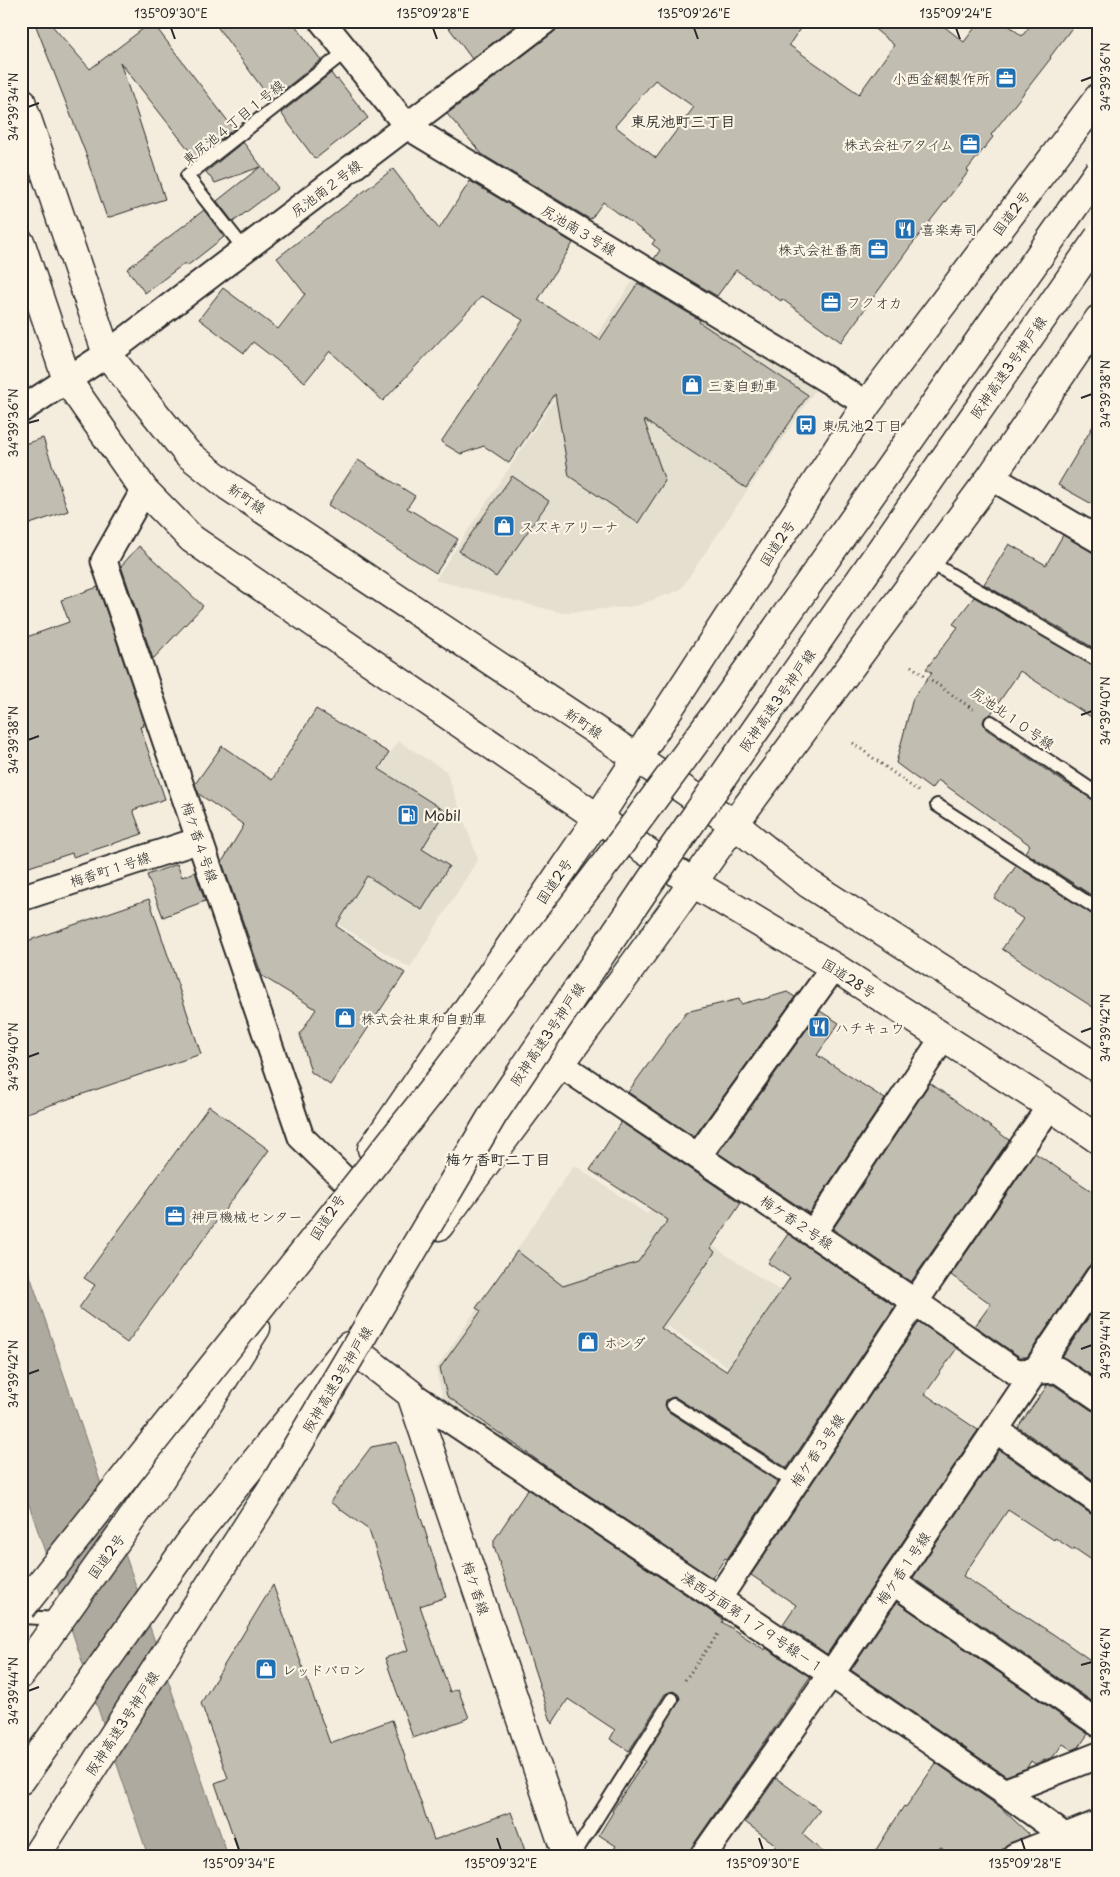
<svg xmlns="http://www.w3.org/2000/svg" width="1120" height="1877" viewBox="0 0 1120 1877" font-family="'Playpen Sans','Klee One',sans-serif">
<rect width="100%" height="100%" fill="#f4edde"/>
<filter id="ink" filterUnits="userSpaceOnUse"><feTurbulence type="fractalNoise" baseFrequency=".02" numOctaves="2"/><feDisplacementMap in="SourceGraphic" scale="10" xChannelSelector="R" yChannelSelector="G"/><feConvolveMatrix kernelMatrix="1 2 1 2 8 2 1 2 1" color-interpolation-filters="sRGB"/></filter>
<g filter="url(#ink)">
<path fill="#e5dfd0" d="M636,276L818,386L680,590L636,606L562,613L435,580Z
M398,741L446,771L478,859L410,968L300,901Z
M574,1165L647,1214L653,1206L869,1350L817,1426L667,1326L590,1442L564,1426L539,1464L443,1400L436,1369Z"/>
<path fill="#afaaa0" stroke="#7a7771" d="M21,1249L228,1856H148L21,1481Z"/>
<path fill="#c2bdb1" stroke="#2b2b2b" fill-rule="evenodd" d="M34,21H48L90,69L152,22L234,129L196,159L120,62L165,199L107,218L88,162H89Z
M213,21H292L321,60L271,100Z
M444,21H521L472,59Z
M559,21H805L789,45L859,94L894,45L865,21H937L964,42L980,21H1003L1022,36L1034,21H1077L1050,57L1051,58L991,135L993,137L967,170L969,171L910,247L841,342L782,299L781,301L736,270L717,296L654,259L660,250L652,244L655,240L603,202L591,219L588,218L483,155L447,114L554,32L558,27ZM655,80L694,107L656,158L615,126Z
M331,73L336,80L338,79L368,118L315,159L281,113Z
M243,142L278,188L233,222L217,201L260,167L215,183L206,172Z
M393,169L439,229L470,181L573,243L538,300L600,340L638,283L700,320L699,322L808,395L746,488L644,420L665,481L638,523L569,476L555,394L509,463L484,446L461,454L441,442L523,320L482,296L383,401L330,351L305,382L253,342L244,353L199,319L223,288L278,329L305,294L277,258Z
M204,210L224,237L187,266L185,263L145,293L127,269Z
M1099,416V508L1058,485Z
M43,438L68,511L21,527V445Z
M358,460L415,496L407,508L458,539L436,573L328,505Z
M512,476L549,501L496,577L459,551Z
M1063,535L1092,552L1099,554V651L984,584L1009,544L1046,565Z
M139,546L203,606L153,659L121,566Z
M98,587L131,683L144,726L140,727L165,799L133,810L142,834L73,857L72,853L26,868L21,853V639L69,622L61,600Z
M974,597L1099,669V722L1020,671L991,714L985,717L983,722L986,729L1064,782L1099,803V900L1025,852L1030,845L938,780L931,789L896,763L913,698L932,673L926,669L958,627L953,624Z
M316,709L389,753L379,769L445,811L422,849L449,866L422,910L367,876L336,926L405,973L330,1085L311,1072L300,1034L316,1009L262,976L222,862L244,825L199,794L195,784L222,746L272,780Z
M177,864L182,877L195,872L205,901L163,917L147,875Z
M1016,866L1099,918V1011L1002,949L1023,919L1013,912L1014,911L994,898Z
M149,899L201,1054L21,1115V943Z
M787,992L795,997L694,1137L628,1092L686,1012L739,999L741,1004L760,999L761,1000Z
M820,1011L839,1023L817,1055L885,1099L809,1213L718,1153Z
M930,1083L1009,1140L911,1282L833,1229Z
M209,1106L269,1150L127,1343L79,1308L95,1285L84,1278Z
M621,1122L741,1203L711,1248L715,1252L661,1328L726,1371L790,1278L768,1263L788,1234L895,1306L787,1468L677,1398L673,1397L666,1400L665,1405L669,1412L778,1482L727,1559L725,1558L712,1578L544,1465L447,1396L440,1368L481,1311L476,1308L517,1251L563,1286L638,1262L668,1220L590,1170Z
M1035,1153L1099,1196V1262L1092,1263L1087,1268L1027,1357H1020L975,1326L991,1304L951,1275Z
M1099,1302V1380L1062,1357Z
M919,1322L957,1348L925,1394L978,1430L827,1654L783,1624L796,1605L751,1575Z
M1045,1385H1054L1091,1410L1099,1412V1484L1018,1427L1047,1386Z
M397,1442L446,1597L420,1606L450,1692L458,1689L469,1718L413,1738L385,1658L408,1650L369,1530L330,1502L371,1447Z
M999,1450L1091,1514L1099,1516V1565L1074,1548L1073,1550L1055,1538L1054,1540L1008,1510L963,1576L1053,1634L1099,1666V1706L913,1578Z
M528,1489L718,1616L723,1620L722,1622L765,1650L766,1648L810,1677L691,1848L688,1856H609L616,1846L599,1835L613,1812L612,1811L645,1761L643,1760L680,1699L679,1695L673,1691L665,1694L629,1751L610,1739L615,1730L568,1699L552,1724L494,1546V1540Z
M273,1585L330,1743L392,1720L434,1840L511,1812L527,1856H240L215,1783L228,1778L201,1703Z
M897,1602L1088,1734L1079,1747L1072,1750L1063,1744L1053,1757L1035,1764L1031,1761L1027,1768L1006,1776L851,1670Z
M936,1763L1000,1807L1030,1835L1010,1843L1002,1851L988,1856H945L942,1847L917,1856H872L904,1806L906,1807Z
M776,1778L820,1810L802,1834L828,1856H768L776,1845L745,1822Z"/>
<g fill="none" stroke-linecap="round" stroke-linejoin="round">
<g stroke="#2b2b2b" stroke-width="16">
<path id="service" d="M245,250L187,176L345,52
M928,561L1099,661
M991,722L1099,795
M937,805L1099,910
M673,1405L795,1483
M21,1617L60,1619
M573,1856L672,1699"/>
</g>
<g stroke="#2b2b2b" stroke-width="29">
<path id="minor" d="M322,21L407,126L867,404
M21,410L107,354L545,21
M991,477L1099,540
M144,490L104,561L301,1137L348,1183
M21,898L200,840
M560,1064L915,1302L1016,1372L1058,1370L1099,1398
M698,1156L834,967
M813,1233L943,1038
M411,1394L831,1674L1004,1792L1092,1856
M996,1430L1099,1502
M893,1582L1099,1724
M718,1599L915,1302L1050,1106
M1004,1792L1099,1755
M703,1856L831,1674L1099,1276
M1015,1856L1099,1823"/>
</g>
<g stroke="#2b2b2b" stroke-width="31">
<path id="tertiary" d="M21,101L107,354L187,453L228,486L637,758
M21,244L67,380L144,490L192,539L598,818
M349,1346L411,1394L567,1856"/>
</g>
<g stroke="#2b2b2b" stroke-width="31">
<path id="trunk" d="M637,758L734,824L809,884L1099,1069
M605,823L693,883L834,967L1050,1106L1099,1140
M372,1149L598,818L867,404L1099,97
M439,1226C538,1093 639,961 734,824L991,477L1099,319
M21,1674L161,1478L256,1328
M21,1780L191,1541L342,1354"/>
</g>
<path stroke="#2b2b2b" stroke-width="3" stroke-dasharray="1 4" stroke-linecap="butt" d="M911,666L974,710
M853,743L918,791
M685,1680L718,1634"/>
<use href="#service" stroke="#fcf5e5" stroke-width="12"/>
<use href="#minor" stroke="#fcf5e5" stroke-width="25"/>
<use href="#tertiary" stroke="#fcf5e5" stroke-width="28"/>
<use href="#trunk" stroke="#fcf5e5" stroke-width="28"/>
<g stroke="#2b2b2b" stroke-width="31" stroke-linecap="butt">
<path id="motorway-bridge" d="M21,1608L437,1084L615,851L727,699L1099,171
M36,1856L279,1477L494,1113L651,880L1099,237"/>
</g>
<use href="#motorway-bridge" stroke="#fcf5e5" stroke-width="28"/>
</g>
</g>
<path fill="none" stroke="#2b2b2b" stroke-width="2" d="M171,28L175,39M433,28L437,39M694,28L698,39M956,28L960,39M1081,81L1092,77M28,107L39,103M1081,398L1092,394M28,423L39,420M1081,715L1092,711M28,740L39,736M1081,1032L1092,1028M28,1057L39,1053M1081,1349L1092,1345M28,1374L39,1370M1081,1665L1092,1662M28,1691L39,1687M235,1838L239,1850M497,1838L501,1850M759,1838L763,1850M1021,1838L1025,1850"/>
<defs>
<g id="office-square" transform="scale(1.125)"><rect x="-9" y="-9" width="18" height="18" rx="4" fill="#1f6fb2" stroke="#fcf5e5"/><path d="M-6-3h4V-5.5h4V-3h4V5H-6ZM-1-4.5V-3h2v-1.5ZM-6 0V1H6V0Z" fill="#fff"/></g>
<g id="restaurant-square" transform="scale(1.125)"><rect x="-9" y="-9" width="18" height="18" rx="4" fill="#1f6fb2" stroke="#fcf5e5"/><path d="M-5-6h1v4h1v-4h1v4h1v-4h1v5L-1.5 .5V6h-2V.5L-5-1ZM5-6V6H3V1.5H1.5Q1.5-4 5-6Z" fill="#fff"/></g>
<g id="shop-square" transform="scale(1.125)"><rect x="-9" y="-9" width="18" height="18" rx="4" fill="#1f6fb2" stroke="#fcf5e5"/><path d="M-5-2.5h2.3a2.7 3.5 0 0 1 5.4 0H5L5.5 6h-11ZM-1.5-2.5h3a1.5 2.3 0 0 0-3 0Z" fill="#fff"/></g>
<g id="bus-square" transform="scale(1.125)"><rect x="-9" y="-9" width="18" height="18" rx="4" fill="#1f6fb2" stroke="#fcf5e5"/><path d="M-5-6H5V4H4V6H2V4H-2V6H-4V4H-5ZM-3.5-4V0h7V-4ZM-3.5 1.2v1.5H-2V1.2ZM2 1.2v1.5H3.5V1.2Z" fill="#fff"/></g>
<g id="fuel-square" transform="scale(1.125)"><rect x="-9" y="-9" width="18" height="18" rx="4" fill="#1f6fb2" stroke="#fcf5e5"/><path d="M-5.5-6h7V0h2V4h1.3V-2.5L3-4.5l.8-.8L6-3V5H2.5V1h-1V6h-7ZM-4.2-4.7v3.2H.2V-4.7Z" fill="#fff"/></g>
</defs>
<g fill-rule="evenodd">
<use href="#office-square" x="1006" y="78"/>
<use href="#office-square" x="970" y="144"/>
<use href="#restaurant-square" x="905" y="229"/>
<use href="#office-square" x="878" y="249"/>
<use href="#office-square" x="831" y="302"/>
<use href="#shop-square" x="692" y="385"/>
<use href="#bus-square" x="806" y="425"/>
<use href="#shop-square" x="504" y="526"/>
<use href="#fuel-square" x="408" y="815"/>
<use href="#shop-square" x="345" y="1018"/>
<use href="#restaurant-square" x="819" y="1027"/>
<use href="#office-square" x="175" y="1216"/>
<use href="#shop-square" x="588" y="1342"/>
<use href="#shop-square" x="266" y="1669"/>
</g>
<g text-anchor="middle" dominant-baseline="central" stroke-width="4.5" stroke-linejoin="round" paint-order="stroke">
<g font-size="14" fill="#2b2b2b" stroke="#fcf5e5" text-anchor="start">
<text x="990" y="78" text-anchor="end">小西金網製作所</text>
<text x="954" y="144" text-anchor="end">株式会社アタイム</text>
<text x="921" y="229">喜楽寿司</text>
<text x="862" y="249" text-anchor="end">株式会社番商</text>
<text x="847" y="302">フクオカ</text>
<text x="708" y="385">三菱自動車</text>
<text x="822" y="425">東尻池2丁目</text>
<text x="520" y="526">スズキアリーナ</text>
<text x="424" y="815">Mobil</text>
<text x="361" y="1018">株式会社東和自動車</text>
<text x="835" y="1027">ハチキュウ</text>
<text x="191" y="1216">神戸機械センター</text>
<text x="604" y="1342">ホンダ</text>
<text x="282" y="1669">レッドバロン</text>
</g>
<g font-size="14" fill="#2b2b2b" stroke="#fcf5e5">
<text transform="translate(233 122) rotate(-39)">東尻池４丁目１号線</text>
<text transform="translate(326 188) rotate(-37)">尻池南２号線</text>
<text transform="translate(1011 213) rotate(-53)">国道2号</text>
<text transform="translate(579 230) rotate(31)">尻池南３号線</text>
<text transform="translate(1008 367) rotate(-55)">阪神高速3号神戸線</text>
<text transform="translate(247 498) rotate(34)">新町線</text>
<text transform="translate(777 543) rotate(-57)">国道2号</text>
<text transform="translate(777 700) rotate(-55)">阪神高速3号神戸線</text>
<text transform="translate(1013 718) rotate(35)">尻池北１０号線</text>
<text transform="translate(584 723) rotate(34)">新町線</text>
<text transform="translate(200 842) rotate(71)">梅ケ香４号線</text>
<text transform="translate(110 869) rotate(-18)">梅香町１号線</text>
<text transform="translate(554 881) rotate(-56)">国道2号</text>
<text transform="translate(849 978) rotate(32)">国道28号</text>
<text transform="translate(547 1034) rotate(-56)">阪神高速3号神戸線</text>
<text transform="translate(327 1217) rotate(-57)">国道2号</text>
<text transform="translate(797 1222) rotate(34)">梅ケ香２号線</text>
<text transform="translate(337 1379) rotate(-59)">阪神高速3号神戸線</text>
<text transform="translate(817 1450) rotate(-56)">梅ケ香３号線</text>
<text transform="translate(106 1556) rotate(-54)">国道2号</text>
<text transform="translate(903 1568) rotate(-56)">梅ケ香１号線</text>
<text transform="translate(476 1588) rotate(71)">梅ケ香線</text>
<text transform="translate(753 1622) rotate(34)">湊西方面第１７９号線－１</text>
<text transform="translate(122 1723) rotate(-57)">阪神高速3号神戸線</text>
</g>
<g font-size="15" font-weight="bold" fill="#2b2b2b" stroke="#fcf5e5">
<text x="683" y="120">東尻池町三丁目</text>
<text x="498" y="1158">梅ケ香町二丁目</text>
</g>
</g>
<rect width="1120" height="1877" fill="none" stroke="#fcf5e5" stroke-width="55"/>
<rect x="28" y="28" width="1064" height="1822" fill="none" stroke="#2b2b2b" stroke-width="2"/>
<g font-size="12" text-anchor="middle" fill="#2b2b2b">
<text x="171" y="18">135°09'30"E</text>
<text x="433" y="18">135°09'28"E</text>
<text x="694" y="18">135°09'26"E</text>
<text x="956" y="18">135°09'24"E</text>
<text transform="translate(1106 77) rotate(-90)" y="4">34°39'36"N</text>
<text transform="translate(14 107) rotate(-90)" y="4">34°39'34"N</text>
<text transform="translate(1106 394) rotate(-90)" y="4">34°39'38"N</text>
<text transform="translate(14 423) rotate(-90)" y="4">34°39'36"N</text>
<text transform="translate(1106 711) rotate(-90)" y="4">34°39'40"N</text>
<text transform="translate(14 740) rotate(-90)" y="4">34°39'38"N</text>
<text transform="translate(1106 1028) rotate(-90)" y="4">34°39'42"N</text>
<text transform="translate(14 1057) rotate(-90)" y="4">34°39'40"N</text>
<text transform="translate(1106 1345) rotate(-90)" y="4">34°39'44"N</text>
<text transform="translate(14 1374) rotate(-90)" y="4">34°39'42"N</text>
<text transform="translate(1106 1662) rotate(-90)" y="4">34°39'46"N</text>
<text transform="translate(14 1691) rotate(-90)" y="4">34°39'44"N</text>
<text x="239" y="1868">135°09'34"E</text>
<text x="501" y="1868">135°09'32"E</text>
<text x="763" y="1868">135°09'30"E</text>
<text x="1025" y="1868">135°09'28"E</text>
</g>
</svg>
